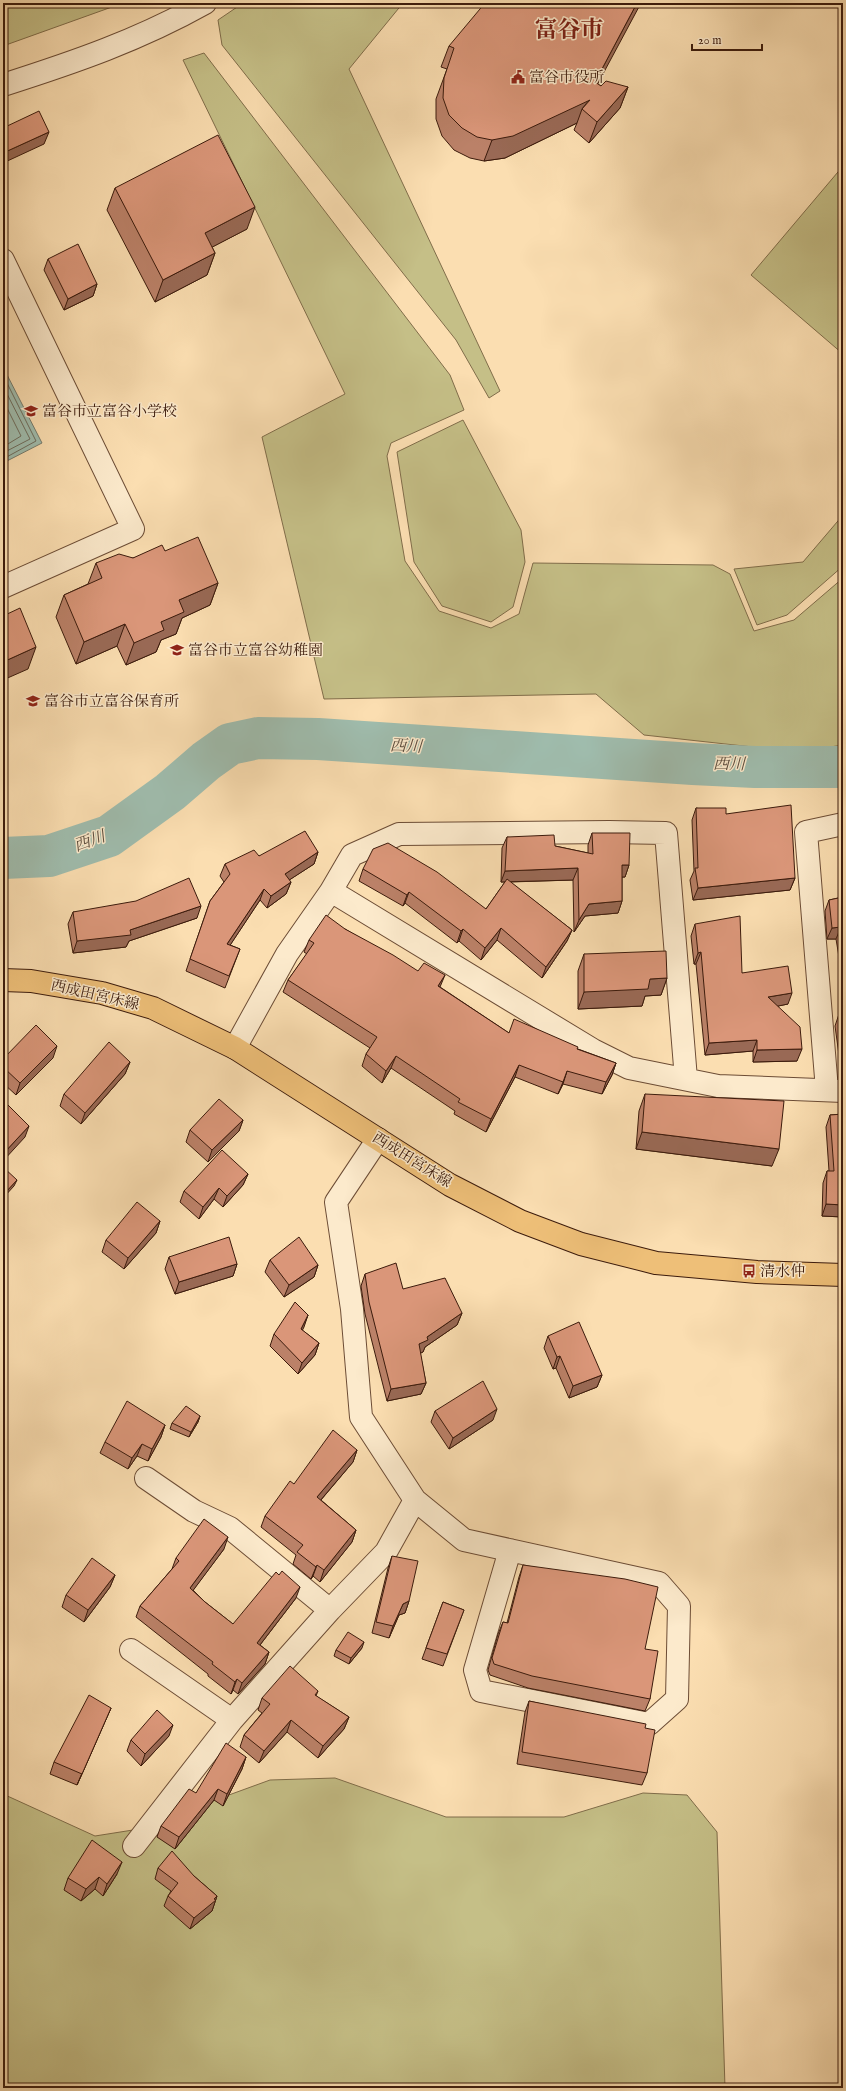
<svg xmlns="http://www.w3.org/2000/svg" width="846" height="2091" viewBox="0 0 846 2091" font-family="'IM FELL English','Noto Serif JP',serif">
<rect width="100%" height="100%" fill="#fbdeb1"/>
<filter id="stains"><feTurbulence type="fractalNoise" baseFrequency=".005" numOctaves="4"/><feColorMatrix values="0 0 0 0 .2 0 0 0 0 .09 0 0 0 0 .02 0 0 0 .5 -.17"/></filter>
<radialGradient id="worn" r=".72"><stop offset=".6" stop-color="#630" stop-opacity="0"/><stop offset="1" stop-color="#630" stop-opacity=".3"/></radialGradient>
<path fill="#c5bf87" stroke="#806d4a" d="M3,3H123L3,46Z
M243,3H403L349,69L500,391L489,398L456,340L222,45L218,20Z
M204,53L450,375L464,410L391,443L387,456L405,561L439,611L491,628L519,614L533,563L713,565L730,574L754,631L794,620L843,578V745L798,752L644,735L596,694L324,699L262,437L345,394L183,60Z
M843,166V354L751,275Z
M463,420L521,530L525,562L513,607L491,622L442,606L414,562L397,452Z
M843,515V566L787,615L757,625L734,569L803,562Z
M335,1778L446,1817H564L643,1793L687,1795L717,1832L725,2088H3V1794L95,1836L133,1830L270,1780Z"/>
<path fill="#9fbcad" stroke="#777c6d" d="M3,367L42,443L3,463Z"/>
<g fill="none" stroke-linecap="round" stroke-linejoin="round">
<path stroke="#6e6c5c" stroke-width="1" d="M3,375L36,441L3,459
M3,386L30,439L3,453
M3,400L21,436L3,447"/>
<path stroke="#9fbcad" stroke-width="42" d="M3,858L49,856L109,836L170,792L206,761L230,744L258,738L318,739L693,764L755,767H843"/>
<g stroke="#6c4c35" stroke-width="24">
<path id="minor" d="M3,85C75,62 139,40 205,3
M3,260L133,529L3,587
M331,891L593,1050L629,1068L718,1086L843,1091
M235,1048L287,954L331,891L352,855L399,834L609,832L666,833L686,1079
M827,1090L806,832L843,824
M146,1478L194,1511L230,1528L330,1610
M415,1500L464,1540L659,1583L679,1606L677,1699L649,1724L481,1691L475,1670L510,1550
M131,1650L232,1720
M134,1846L232,1720L330,1610L386,1552L415,1500L361,1417L352,1309L336,1202L378,1139"/>
</g>
<g stroke="#3c1b0c" stroke-width="24">
<path id="major" d="M3,980L31,981L102,993L153,1008L235,1048L450,1185L520,1221L581,1244L656,1263L757,1272L843,1275"/>
</g>
<use href="#minor" stroke="#fceacc" stroke-width="22"/>
<use href="#major" stroke="#eebf78" stroke-width="22"/>
</g>
<path fill="#bb8168" stroke="#3c1b0c" d="M449,46L598,84L601,86L628,87L620,108L589,143L574,130L577,123L505,158L484,161L470,158L454,150L442,136L436,119V99L447,69L441,67Z
M115,188L247,229L212,247L215,253L207,275L155,302L107,210Z
M48,259L97,284L93,296L64,310L44,270Z
M165,551L218,583L210,605L182,618L176,634L161,640L156,652L126,665L117,646L76,664L56,617L64,595L88,584L96,563L133,558Z
M696,808L726,814L795,878L790,890L693,900L690,880L694,871L692,820Z
M592,833L629,865L625,877H622V901L618,913L585,916L574,932L573,880L510,882L572,930L567,941L542,978L497,940L481,960L459,941L457,943L405,903L403,906L359,881L363,869L486,909L505,882H501L502,848L507,837L555,846L588,853V845Z
M318,852L314,864L289,880L291,882L286,894L267,908L260,900L230,945L240,949L225,988L186,971L210,901L224,882L220,876L225,864L259,856Z
M843,897V981L836,939H827L825,911L829,900Z
M73,912L197,918L129,941L126,947L73,953L68,924Z
M695,924L742,973L788,1004L778,1006L797,1061L753,1062V1051L705,1055L696,964H694L691,936Z
M345,929L440,987L509,1033L578,1049L616,1063L612,1075L602,1094L563,1084L558,1094L515,1077L486,1132L454,1114L455,1111L391,1068L382,1083L362,1066L366,1054L370,1048L283,992L288,980L307,954L304,952L309,940Z
M584,954L667,978L661,995L645,996L642,1006L578,1009V971Z
M839,1014H843V1054L839,1055L835,1026Z
M53,1058L16,1095L3,1083V1059Z
M130,1062L125,1074L81,1124L60,1106L64,1094Z
M645,1094L772,1166L636,1149L639,1111Z
M843,1114V1217L822,1216L823,1183L827,1171H829L826,1127L830,1115Z
M243,1120L239,1131L208,1162L186,1142L190,1130Z
M248,1174L243,1185L223,1207L214,1199L199,1219L180,1202L184,1191Z
M160,1221L156,1233L124,1269L102,1252L106,1240Z
M169,1257L237,1264L233,1276L175,1294L165,1269Z
M270,1260L318,1265L314,1277L284,1297L265,1272Z
M365,1274L462,1313L457,1325L425,1347L423,1352L420,1353L426,1383L421,1394L387,1401L365,1314L361,1286Z
M308,1315L302,1330L319,1343L315,1355L298,1374L270,1346L274,1334Z
M548,1336L602,1375L597,1387L569,1398L556,1368L553,1369L544,1348Z
M435,1411L493,1420L449,1449L431,1422Z
M200,1416L198,1422L189,1437L170,1429L172,1423Z
M165,1425L161,1437L148,1461L137,1456L128,1469L100,1453L105,1442Z
M357,1450L353,1462L321,1500L356,1530L352,1542L320,1582L313,1576L311,1579L293,1564L296,1555L261,1527L265,1516L294,1484Z
M224,1549L193,1590L205,1602L233,1624L296,1598L260,1645L269,1652L265,1664L238,1694L233,1690L231,1694L208,1676V1674L136,1617L140,1606L172,1569L176,1558Z
M392,1556L409,1601L405,1613L399,1615L389,1638L372,1633L388,1568Z
M523,1565L645,1649L650,1699L645,1711L528,1688L490,1675L488,1670L498,1634L503,1622L507,1623L519,1577Z
M115,1575L110,1587L84,1622L62,1607L66,1595Z
M443,1602L464,1610L443,1666L422,1659Z
M362,1648L349,1664L334,1656L336,1650Z
M318,1691L316,1696L349,1717L344,1729L318,1758L287,1732L259,1763L240,1747L244,1735L262,1713L258,1710L262,1698Z
M529,1701L645,1728L647,1773L642,1785L517,1764L525,1712Z
M111,1708L106,1719L77,1785L50,1774L54,1762Z
M169,1736L141,1766L127,1751L131,1740Z
M246,1757L242,1769L223,1806L214,1800L175,1849L157,1837L161,1826L196,1793Z
M158,1868L194,1876L217,1896L212,1911L190,1929L164,1906L168,1896L171,1891L155,1879Z
M117,1874L103,1896L95,1889L81,1901L64,1890L68,1878Z"/>
<path fill="#996955" stroke="#3c1b0c" d="M637,3H641L589,100L582,109L577,123L505,158L484,161L492,140L595,82Z
M628,87L620,108L589,143L597,122Z
M49,132L44,144L3,163V153Z
M255,207L247,229L197,255L205,233Z
M215,253L207,275L155,302L163,280Z
M97,284L93,296L64,310L68,299Z
M218,583L210,605L182,618L176,634L161,640L156,652L126,665L134,643L161,622L179,600Z
M125,624L117,646L76,664L84,642Z
M36,647L28,669L3,680V662Z
M318,852L314,864L280,886L285,874Z
M622,865H629L625,877H618Z
M578,868L573,880L501,882L505,871Z
M795,878L790,890L693,900L698,888Z
M291,882L286,894L267,908L271,896Z
M264,889L260,900L223,956L227,944Z
M409,892L405,903L403,906L407,895Z
M622,901L618,913L585,916L574,932L579,920L589,904Z
M201,906L197,918L129,941L126,947L73,953L77,941L130,930Z
M841,927L836,939H827L832,928Z
M501,928L497,940L481,960L485,948Z
M463,929L459,941L457,943L461,931Z
M572,930L567,941L542,978L546,967Z
M701,952L696,964H694L698,953Z
M445,975L440,987L438,986Z
M667,978L661,995L645,996L642,1006L578,1009L584,992L650,979Z
M792,993L788,1004L764,1009L768,997Z
M757,1040L753,1051L705,1055L709,1043Z
M843,1043V1054L839,1055Z
M57,1046L53,1058L16,1095L20,1083Z
M802,1049L797,1061L753,1062L757,1050Z
M396,1056L391,1068L382,1083L386,1071Z
M130,1062L125,1074L81,1124L85,1113Z
M616,1063L612,1075L602,1094L606,1082Z
M519,1065L515,1077L486,1132L491,1119Z
M567,1071L563,1084L558,1094L563,1082Z
M243,1120L239,1131L208,1162L212,1150Z
M29,1126L25,1137L3,1161V1154Z
M642,1132L779,1149L772,1166L636,1149Z
M248,1174L243,1185L223,1207L227,1196Z
M17,1180L14,1186L3,1198L4,1194Z
M219,1188L214,1199L199,1219L203,1207Z
M826,1204L843,1205V1217L822,1216Z
M160,1221L156,1233L124,1269L128,1258Z
M237,1264L233,1276L175,1294L179,1282Z
M318,1265L314,1277L284,1297L289,1285Z
M462,1313L457,1325L425,1347L423,1352L415,1356L419,1344L427,1337Z
M308,1315L304,1327L297,1341L301,1329Z
M319,1343L315,1355L298,1374L302,1363Z
M560,1356L556,1368L553,1369L557,1357Z
M602,1375L597,1387L569,1398L573,1386Z
M426,1383L421,1394L387,1401L391,1389Z
M497,1409L493,1420L449,1449L453,1438Z
M200,1416L198,1422L189,1437L191,1432Z
M165,1425L161,1437L148,1461L152,1449Z
M142,1444L137,1456L128,1469L132,1458Z
M357,1450L353,1462L313,1509L317,1497Z
M356,1530L352,1542L320,1582L324,1570Z
M228,1537L224,1549L186,1600L190,1588Z
M317,1565L313,1576L311,1579L316,1567Z
M115,1575L110,1587L84,1622L88,1610Z
M300,1587L296,1598L253,1654L257,1643Z
M409,1601L405,1613L399,1615L389,1638L393,1626L403,1604Z
M364,1642L362,1648L349,1664L351,1658Z
M269,1652L265,1664L238,1694L242,1683Z
M237,1679L233,1690L231,1694L235,1682Z
M111,1708L106,1719L77,1785L82,1774Z
M349,1717L344,1729L318,1758L323,1746Z
M291,1720L287,1732L259,1763L264,1751Z
M173,1725L169,1736L141,1766L145,1754Z
M246,1757L242,1769L223,1806L227,1794Z
M218,1789L214,1800L175,1849L179,1837Z
M122,1862L117,1874L103,1896L107,1884Z
M99,1877L95,1889L81,1901L86,1889Z
M217,1896L212,1911L190,1929L194,1918Z"/>
<path fill="#da9679" stroke="#3c1b0c" d="M485,3H637L595,82L601,86L606,81L628,87L597,122L582,109L590,100L513,136L492,140L477,137L462,128L449,115L443,98L444,78L454,48L449,46Z
M39,111L49,132L3,153V128Z
M218,135L255,207L205,233L215,253L163,280L115,188Z
M78,244L97,284L68,299L48,259Z
M198,537L218,583L179,600L184,612L161,622L164,630L134,643L125,624L84,642L64,595L102,578L96,563L119,554L133,558L162,545L165,551Z
M20,608L36,647L3,662V616Z
M791,805L795,878L698,888L695,868H698L696,808H726V814Z
M305,831L318,852L285,874L291,882L271,896L264,889L227,944L240,949L229,976L190,959L210,901L230,874L225,864L254,850L259,856Z
M592,833H630L629,865H622V901L589,904L579,920L578,868L505,871L507,837L554,835L555,846L593,854Z
M388,843L437,872L486,909L507,879L572,930L546,967L501,928L485,948L463,929L461,931L409,892L407,895L363,869L373,849Z
M189,878L201,906L130,930L131,935L77,941L73,912L136,901Z
M843,897V942L841,927L832,928L829,900Z
M326,915L345,929L393,955L418,971L424,963L445,975L438,986L509,1033L514,1019L578,1047L577,1049L616,1063L606,1082L567,1071L563,1082L519,1065L491,1119L458,1102L460,1099L396,1056L386,1071L366,1054L377,1037L288,980L314,943L309,940Z
M740,916L742,973L788,966L792,993L768,997L800,1027L802,1049L757,1050V1040L709,1043L701,952L698,953L695,924Z
M666,951L667,978L650,979L648,989L584,992V954Z
M839,1014H843V1043Z
M36,1025L57,1046L20,1083L3,1067V1059Z
M109,1042L130,1062L85,1113L64,1094Z
M645,1094L784,1101L779,1149L642,1132Z
M219,1099L243,1120L212,1150L190,1130Z
M4,1101L29,1126L3,1154V1102Z
M843,1114V1205L826,1204L827,1171H834L830,1115Z
M222,1150L248,1174L227,1196L219,1188L203,1207L184,1191Z
M3,1167L17,1180L4,1194H3Z
M137,1202L160,1221L128,1258L106,1240Z
M229,1237L237,1264L179,1282L169,1257Z
M299,1237L318,1265L289,1285L270,1260Z
M396,1263L403,1289L445,1278L462,1313L427,1337L428,1340L419,1344L426,1383L391,1389L369,1302L365,1274Z
M295,1302L308,1315L301,1329L319,1343L302,1363L274,1334Z
M579,1322L602,1375L573,1386L560,1356L557,1357L548,1336Z
M483,1381L497,1409L453,1438L435,1411Z
M127,1401L165,1425L152,1449L142,1444L132,1458L105,1442Z
M186,1406L200,1416L191,1432L172,1423Z
M333,1430L357,1450L317,1497L356,1530L324,1570L317,1565L316,1567L297,1552L303,1545L265,1516L290,1481L294,1484Z
M204,1519L228,1537L190,1588L205,1602L233,1624L276,1572L279,1575L282,1571L300,1587L257,1643L269,1652L242,1683L237,1679L235,1682L212,1664L213,1662L140,1606L179,1561L176,1558Z
M392,1556L418,1561L409,1601L403,1604L393,1626L376,1622Z
M92,1558L115,1575L88,1610L66,1595Z
M523,1565L625,1579L658,1587L645,1649L658,1651L650,1699L532,1676L494,1664L492,1658L503,1622L508,1623Z
M443,1602L464,1610L447,1654L426,1648Z
M348,1632L364,1642L351,1658L336,1650Z
M290,1666L318,1691L315,1695L349,1717L323,1746L291,1720L264,1751L244,1735L270,1704L262,1698Z
M89,1695L111,1708L82,1774L54,1762Z
M529,1701L646,1724L645,1728L655,1730L647,1773L522,1752Z
M157,1710L173,1725L145,1754L131,1740Z
M226,1743L246,1757L227,1794L218,1789L179,1837L161,1826L189,1789L196,1793Z
M92,1840L122,1862L107,1884L99,1877L86,1889L68,1878Z
M172,1851L194,1876L217,1896L214,1899L216,1900L194,1918L168,1896L178,1883L158,1868Z"/>
<defs>
<g id="civic-bare" transform="scale(1.08)"><path d="M-.6-6.5H3V-4.5H.6V-3L4-1V1h2V6H-6V1h2V-1L-.6-3ZM-1.2 2.5V6h2.4V2.5Z" fill="#8f2418" stroke="#fceacc" stroke-width="2.5" paint-order="stroke"/></g>
<g id="school-bare" transform="scale(1.08)"><path d="M0-5L7-2L0 1L-7-2ZM-4 1L0 2.5L4 1V4Q0 6-4 4Z" fill="#8f2418" stroke="#fceacc" stroke-width="2.5" paint-order="stroke"/></g>
<g id="bus-bare" transform="scale(1.08)"><path d="M-5-6H5V4H4V6H2V4H-2V6H-4V4H-5ZM-3.5-4V0h7V-4ZM-3.5 1.2v1.5H-2V1.2ZM2 1.2v1.5H3.5V1.2Z" fill="#8f2418" stroke="#fceacc" stroke-width="2.5" paint-order="stroke"/></g>
</defs>
<g fill-rule="evenodd">
<use href="#civic-bare" x="518" y="77"/>
<use href="#school-bare" x="31" y="411"/>
<use href="#school-bare" x="177" y="650"/>
<use href="#school-bare" x="33" y="701"/>
<use href="#bus-bare" x="749" y="1271"/>
</g>
<g text-anchor="middle" dominant-baseline="central" stroke-width="3" stroke-linejoin="round" paint-order="stroke">
<g font-size="15" fill="#3c1b0c" stroke="#fceacc" text-anchor="start">
<text x="529" y="77">富谷市役所</text>
<text x="42" y="411">富谷市立富谷小学校</text>
<text x="188" y="650">富谷市立富谷幼稚園</text>
<text x="44" y="701">富谷市立富谷保育所</text>
<text x="760" y="1271">清水仲</text>
</g>
<g font-size="15" fill="#3c1b0c" stroke="#fceacc">
<text transform="translate(95 995) rotate(13)">西成田宮床線</text>
<text transform="translate(412 1160) rotate(32)">西成田宮床線</text>
</g>
<g font-size="16" font-style="italic" fill="#5a4b3c" stroke="#fceacc">
<text transform="translate(406 747) rotate(3)">西川</text>
<text transform="translate(729 765) rotate(1)">西川</text>
<text transform="translate(90 842) rotate(-20)">西川</text>
</g>
<g font-size="23" font-weight="bold" fill="#7a1f14" stroke="#fceacc">
<text x="569" y="30">富谷市</text>
</g>
</g>
<rect width="846" height="2091" fill="none" stroke="#fbdeb1" stroke-width="16"/>
<rect x="4" y="4" width="838" height="2083" fill="none" stroke="#3c1b0c" stroke-width="2"/>
<rect x="8" y="8" width="830" height="2075" fill="none" stroke="#3c1b0c"/>
<path d="M692 44v6h70v-6" fill="none" stroke="#3c1b0c" stroke-width="2"/>
<text x="698" y="44" font-size="12" fill="#3c1b0c" stroke="#fceacc" stroke-width="3" paint-order="stroke">20 m</text>
<rect width="100%" height="100%" filter="url(#stains)"/>
<rect width="100%" height="100%" fill="url(#worn)"/>
</svg>
